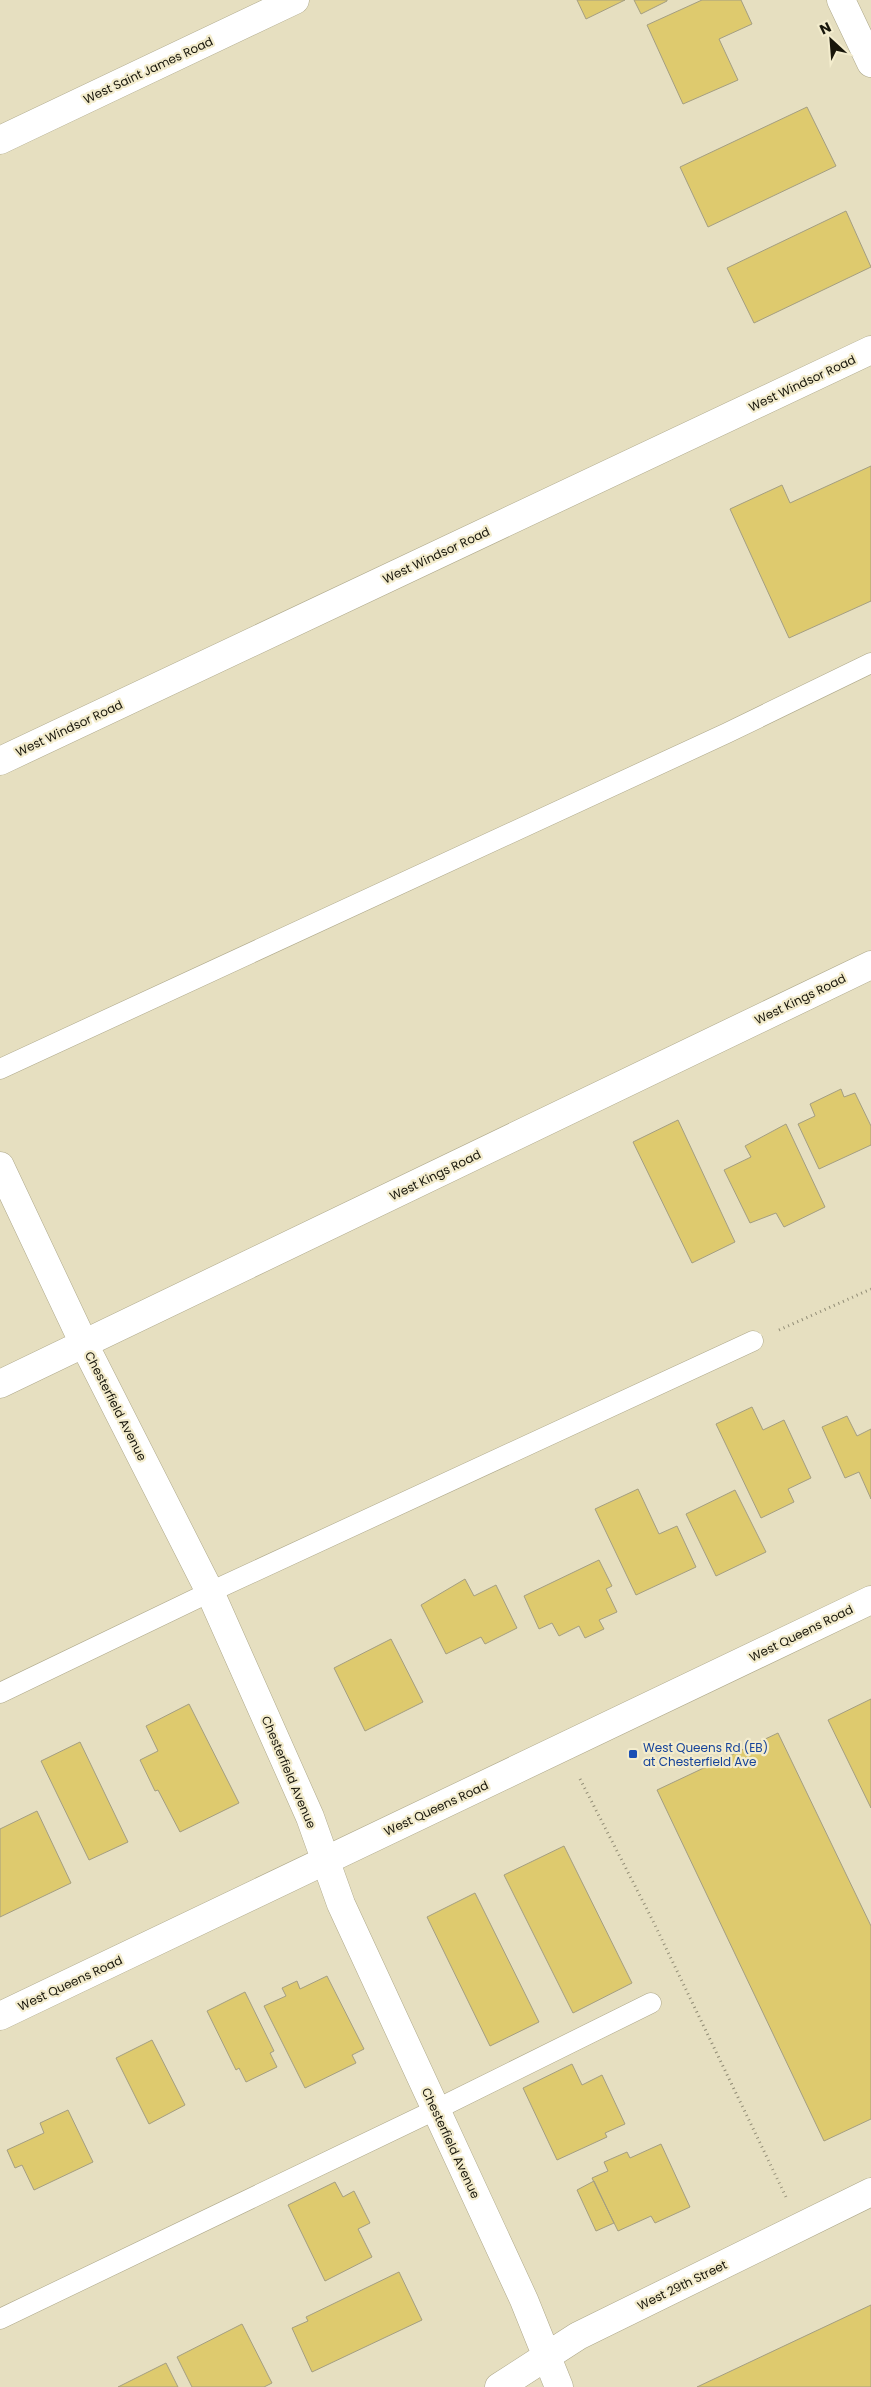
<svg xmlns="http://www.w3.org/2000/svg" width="871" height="2387" viewBox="0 0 871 2387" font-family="Poppins,sans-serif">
<rect width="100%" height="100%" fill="#e6dfc0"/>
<path fill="#deca6e" stroke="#a49e81" d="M577,0H625L586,19Z
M634,0H667V1L641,14Z
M702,0H741L752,24L719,39L738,80L683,104L647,25Z
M807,107L836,166L708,227L680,167Z
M846,211L871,267L754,323L727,268Z
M871,466V601L789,638L730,509L782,485L790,503Z
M841,1089L844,1097L855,1093L871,1126V1145L819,1169L798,1124L815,1116L810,1104Z
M678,1120L735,1242L692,1263L633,1142Z
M786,1124L825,1207L784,1227L776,1213L750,1223L724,1170L751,1157L745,1146Z
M752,1407L763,1430L784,1420L811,1478L788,1489L794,1502L761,1518L716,1424Z
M847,1416L857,1436L871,1429V1499L859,1472L845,1478L822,1427Z
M638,1489L659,1534L677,1526L696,1567L636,1595L595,1509Z
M735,1490L766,1552L716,1576L686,1514Z
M599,1560L612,1586L606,1589L617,1612L599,1620L604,1629L585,1638L579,1626L559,1636L552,1623L539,1629L524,1596Z
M465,1579L474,1596L496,1585L517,1628L485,1644L481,1637L446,1654L421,1605Z
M391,1639L423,1702L365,1731L334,1668Z
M871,1699V1808L828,1720Z
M189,1704L239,1803L180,1832L158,1790L155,1791L140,1760L158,1751L146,1726Z
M778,1733L871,1926V2119L824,2141L657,1790Z
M80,1742L128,1842L89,1860L41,1761Z
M37,1811L71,1883L0,1917V1829Z
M564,1846L632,1983L573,2013L504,1875Z
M475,1893L539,2022L490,2046L427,1917Z
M327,1976L364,2049L352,2055L356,2063L305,2088L264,2006L286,1996L282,1988L297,1981L300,1989Z
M245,1992L274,2051L270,2053L277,2067L246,2082L239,2068L236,2070L207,2011Z
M152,2040L185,2105L149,2124L116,2058Z
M572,2064L582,2085L602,2075L625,2124L605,2133L607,2137L557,2160L523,2088Z
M68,2110L93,2162L34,2190L22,2165L15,2168L7,2150L44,2133L40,2123Z
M661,2144L690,2207L655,2223L651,2216L618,2231L592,2178L608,2171L604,2162L627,2152L630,2158Z
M594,2181L614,2223L596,2231L577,2190Z
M335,2182L343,2197L354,2191L370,2223L358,2229L372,2257L325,2281L288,2205Z
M399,2272L422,2320L312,2372L292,2328L308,2321L306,2317Z
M871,2305V2387H697Z
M242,2324L272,2383L264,2387H192L177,2357Z
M166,2363L178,2387H118Z"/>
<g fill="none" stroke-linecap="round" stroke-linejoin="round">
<g stroke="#aea88a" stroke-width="21">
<path id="lane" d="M0,1069L727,733L871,663
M0,1693L210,1592L753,1341
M0,2319L435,2110L651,2003"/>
</g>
<g stroke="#aea88a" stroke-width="29">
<path id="street" d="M0,140L295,0
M0,761L871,350
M0,1166L84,1344L210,1592L310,1817L341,1904L524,2300L559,2387
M0,1384L871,965
M499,2387L578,2336L871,2192"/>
</g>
<g stroke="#aea88a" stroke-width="29">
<path id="secondary" d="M841,0L871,63
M0,2016L871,1600"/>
</g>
<path stroke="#918c75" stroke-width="3" stroke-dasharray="1 4" stroke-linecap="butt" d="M779,1330L871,1289
M580,1779L653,1921L786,2197"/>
<use href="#lane" stroke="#fff" stroke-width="20"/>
<use href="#street" stroke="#fff" stroke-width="28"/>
<use href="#secondary" stroke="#fff" stroke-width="28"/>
</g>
<rect fill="#1a4fb4" stroke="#f3eccd" stroke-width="2" x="628" y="1749" width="10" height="10" rx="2.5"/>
<g text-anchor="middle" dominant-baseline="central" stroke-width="4.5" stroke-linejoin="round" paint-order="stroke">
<g font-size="12" fill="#18160b" stroke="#f3eccd">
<text transform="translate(148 70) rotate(-25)">West Saint James Road</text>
<text transform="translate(802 383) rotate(-25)">West Windsor Road</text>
<text transform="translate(436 555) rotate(-25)">West Windsor Road</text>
<text transform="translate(69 728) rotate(-25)">West Windsor Road</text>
<text transform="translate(800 999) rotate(-26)">West Kings Road</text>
<text transform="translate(435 1175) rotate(-26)">West Kings Road</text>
<text transform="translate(116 1406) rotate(63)">Chesterfield Avenue</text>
<text transform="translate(801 1633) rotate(-26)">West Queens Road</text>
<text transform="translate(289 1772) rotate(67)">Chesterfield Avenue</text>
<text transform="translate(436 1808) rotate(-25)">West Queens Road</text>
<text transform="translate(70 1983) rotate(-25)">West Queens Road</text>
<text transform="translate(451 2143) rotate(65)">Chesterfield Avenue</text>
<text transform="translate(682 2285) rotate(-26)">West 29th Street</text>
</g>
<g font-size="12" fill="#164399" stroke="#f3eccd" text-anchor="start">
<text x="643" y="1747">West Queens Rd (EB)<tspan x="643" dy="14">at Chesterfield Ave</tspan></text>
</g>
</g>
<g transform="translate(831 40) rotate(334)" stroke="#f3eccd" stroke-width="4" paint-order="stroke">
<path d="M0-4L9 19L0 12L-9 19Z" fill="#18160b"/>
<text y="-8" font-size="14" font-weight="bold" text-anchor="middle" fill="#18160b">N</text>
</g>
</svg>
